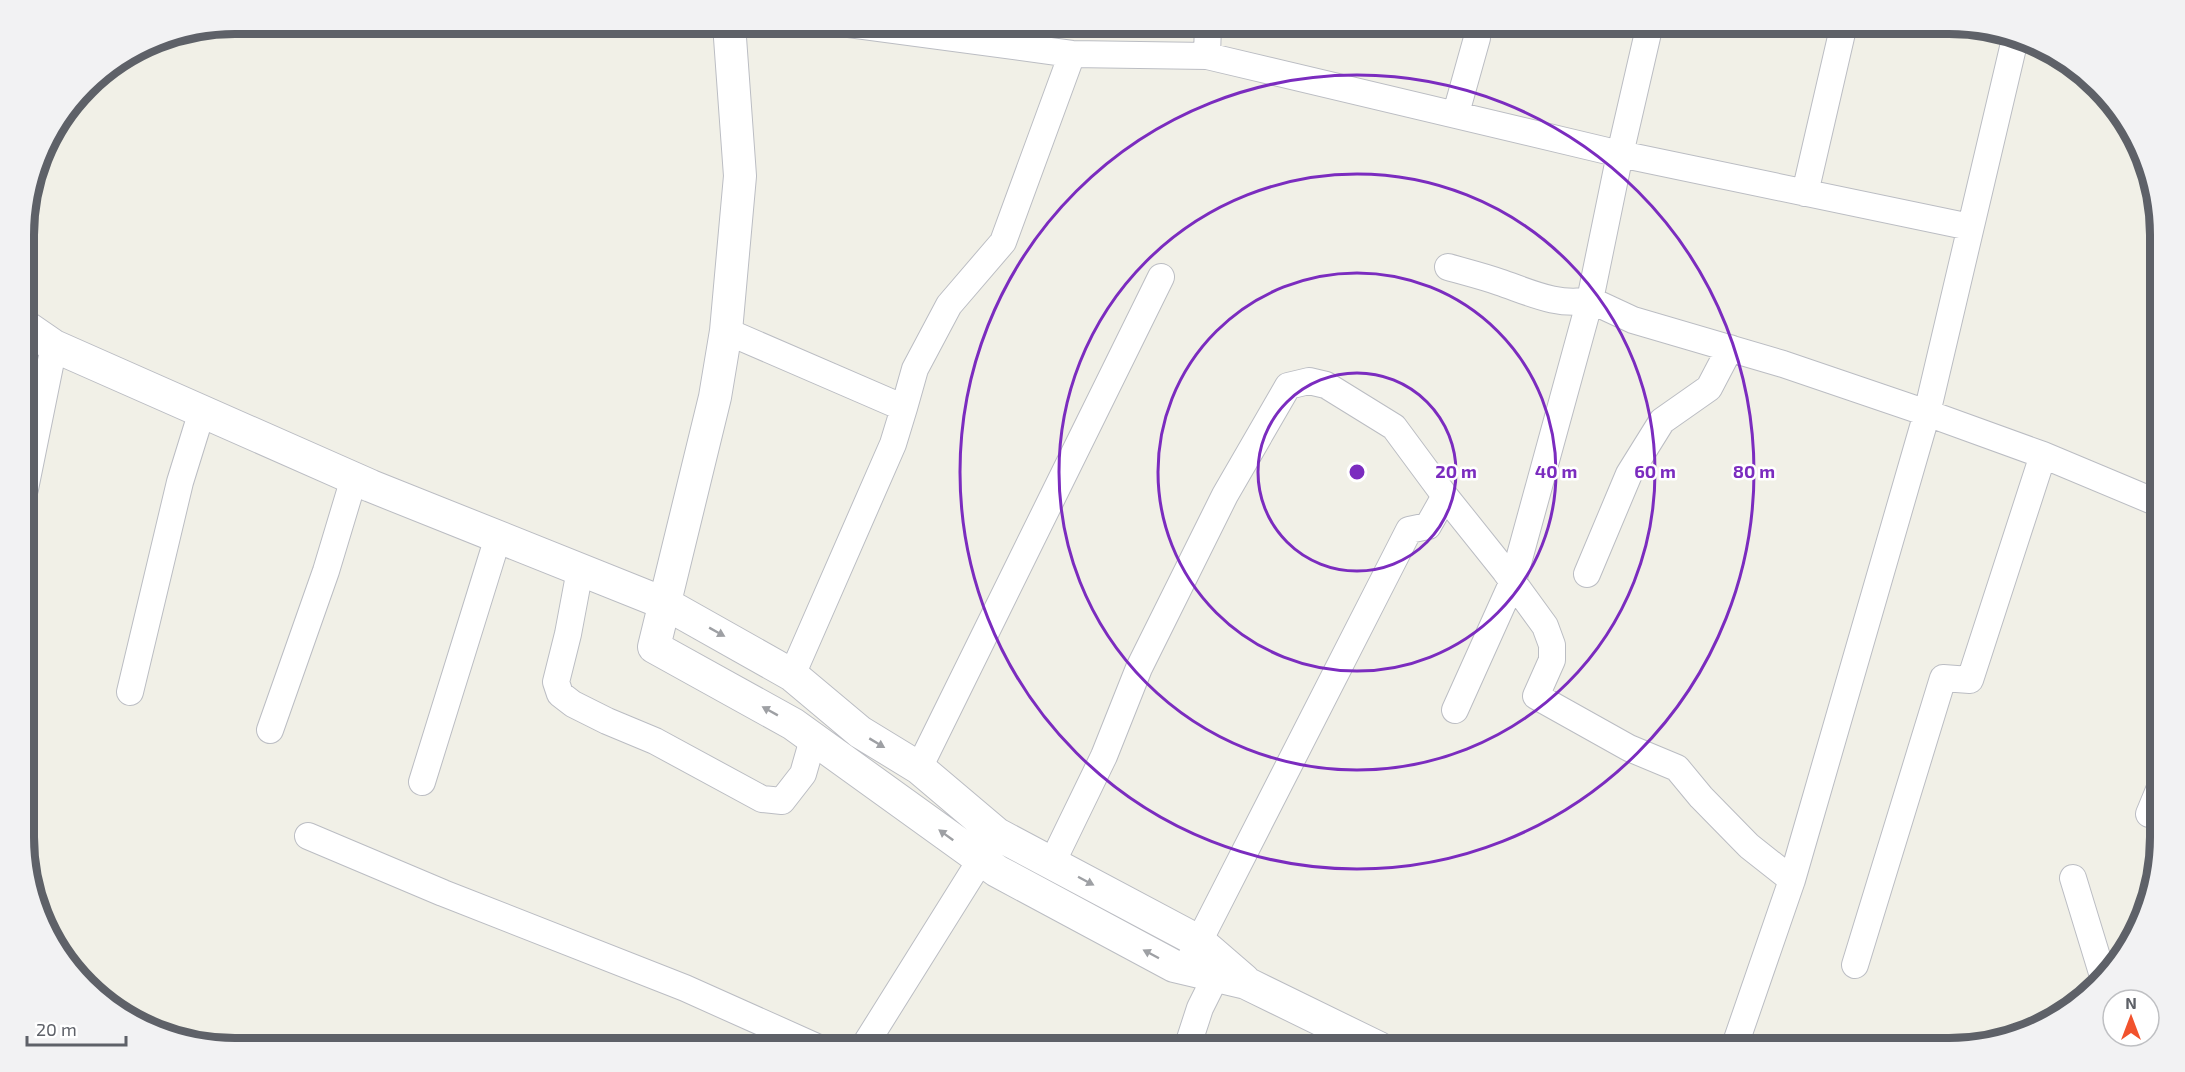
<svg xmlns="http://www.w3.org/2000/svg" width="2185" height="1072" viewBox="0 0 2185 1072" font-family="'Exo 2',sans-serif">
<rect width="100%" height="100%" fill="#f1f0e7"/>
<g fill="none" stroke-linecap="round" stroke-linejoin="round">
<g stroke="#bbbdc3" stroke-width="28">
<path id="minor" d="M849,24L1072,54L1207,56
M1208,24L1207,56L1620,154L1650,24
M1456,113L1477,38V24
M1805,193L1844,24
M1970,227L1620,154L1590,300L1633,320L1783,364L1927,413L2043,455L2160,504
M1448,267C1465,272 1482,276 1499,282C1529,292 1558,307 1590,300L1513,581L1455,710
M726,331L904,408L893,444L792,675
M904,408L915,369L949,305L1003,242L1072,54
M25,489L54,346
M580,570L568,634L556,682L560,694L573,704L607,721L655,741L762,799L782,801L803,774L813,739
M1587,574L1629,474L1662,421L1709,388L1730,348
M130,692L180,482L202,411
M270,730L326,571L354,478
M919,768L1161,277
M422,782L498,537
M2149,814L2161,785
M308,836L443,893L685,988L819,1048
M1052,863L1104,756L1139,668L1225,495L1288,386L1309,381L1326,385L1394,427L1445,496L1505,571L1545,626L1552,645V660L1536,696L1629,748L1677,768L1701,797L1749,846L1792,880
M2073,878L2102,973
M1191,957L1409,530L1428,526L1445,496
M1855,965L1943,678L1970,680L2043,455
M863,1048L990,845
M1187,1048L1200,1008L1223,962
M1734,1048L1792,880L1927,413L2015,39"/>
</g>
<g stroke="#bbbdc3" stroke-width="34">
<path id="tertiary" d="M729,24L740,176L726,331L715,397L654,647L793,724L997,871L1174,966L1246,983L1379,1048
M25,326L54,346L371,486L666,604L792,675L860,732L919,768L997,834L1200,942L1244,980"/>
</g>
<use href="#minor" stroke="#fff" stroke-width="26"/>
<use href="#tertiary" stroke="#fff" stroke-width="32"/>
</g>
<defs><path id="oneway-solid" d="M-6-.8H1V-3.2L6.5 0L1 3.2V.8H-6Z" transform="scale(1.5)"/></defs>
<g fill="#9ea0a4">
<use href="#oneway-solid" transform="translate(717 632) rotate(29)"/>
<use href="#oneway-solid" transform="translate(770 711) rotate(-151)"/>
<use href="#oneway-solid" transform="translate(877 743) rotate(31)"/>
<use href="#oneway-solid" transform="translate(946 835) rotate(-144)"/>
<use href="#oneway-solid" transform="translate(1086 881) rotate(28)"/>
<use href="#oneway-solid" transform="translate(1151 954) rotate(-152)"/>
</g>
<g fill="none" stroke="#7b2cbf" stroke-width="3">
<circle cx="1357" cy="472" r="99"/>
<circle cx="1357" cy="472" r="199"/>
<circle cx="1357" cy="472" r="298"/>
<circle cx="1357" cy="472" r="397"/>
</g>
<path d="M0 0H2185V1072H0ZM235 34H1949A201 201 0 0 1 2150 235V837A201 201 0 0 1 1949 1038H235A201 201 0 0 1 34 837V235A201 201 0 0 1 235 34Z" fill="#f2f2f3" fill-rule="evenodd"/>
<path fill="none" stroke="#5e6168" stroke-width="8" d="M235 34H1949A201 201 0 0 1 2150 235V837A201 201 0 0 1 1949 1038H235A201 201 0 0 1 34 837V235A201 201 0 0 1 235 34Z"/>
<circle cx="1357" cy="472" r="9" fill="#7b2cbf" stroke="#fff" stroke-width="3"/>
<g font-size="18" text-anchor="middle" font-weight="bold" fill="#7b2cbf" stroke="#fff" stroke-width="5" stroke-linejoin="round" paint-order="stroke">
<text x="1456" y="478">20 m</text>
<text x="1556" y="478">40 m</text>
<text x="1655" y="478">60 m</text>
<text x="1754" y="478">80 m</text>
</g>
<g transform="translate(2131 1018)"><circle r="28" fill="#ffffff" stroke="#bfc0c3" stroke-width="1.5"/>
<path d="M0-4.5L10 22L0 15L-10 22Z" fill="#f1522d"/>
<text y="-9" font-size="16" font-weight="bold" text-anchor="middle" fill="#5e6168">N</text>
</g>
<path d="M27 1036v9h99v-9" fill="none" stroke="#5e6168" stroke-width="3"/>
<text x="36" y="1036" font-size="18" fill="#5e6168" stroke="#ffffff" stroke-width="4.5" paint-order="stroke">20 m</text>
</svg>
